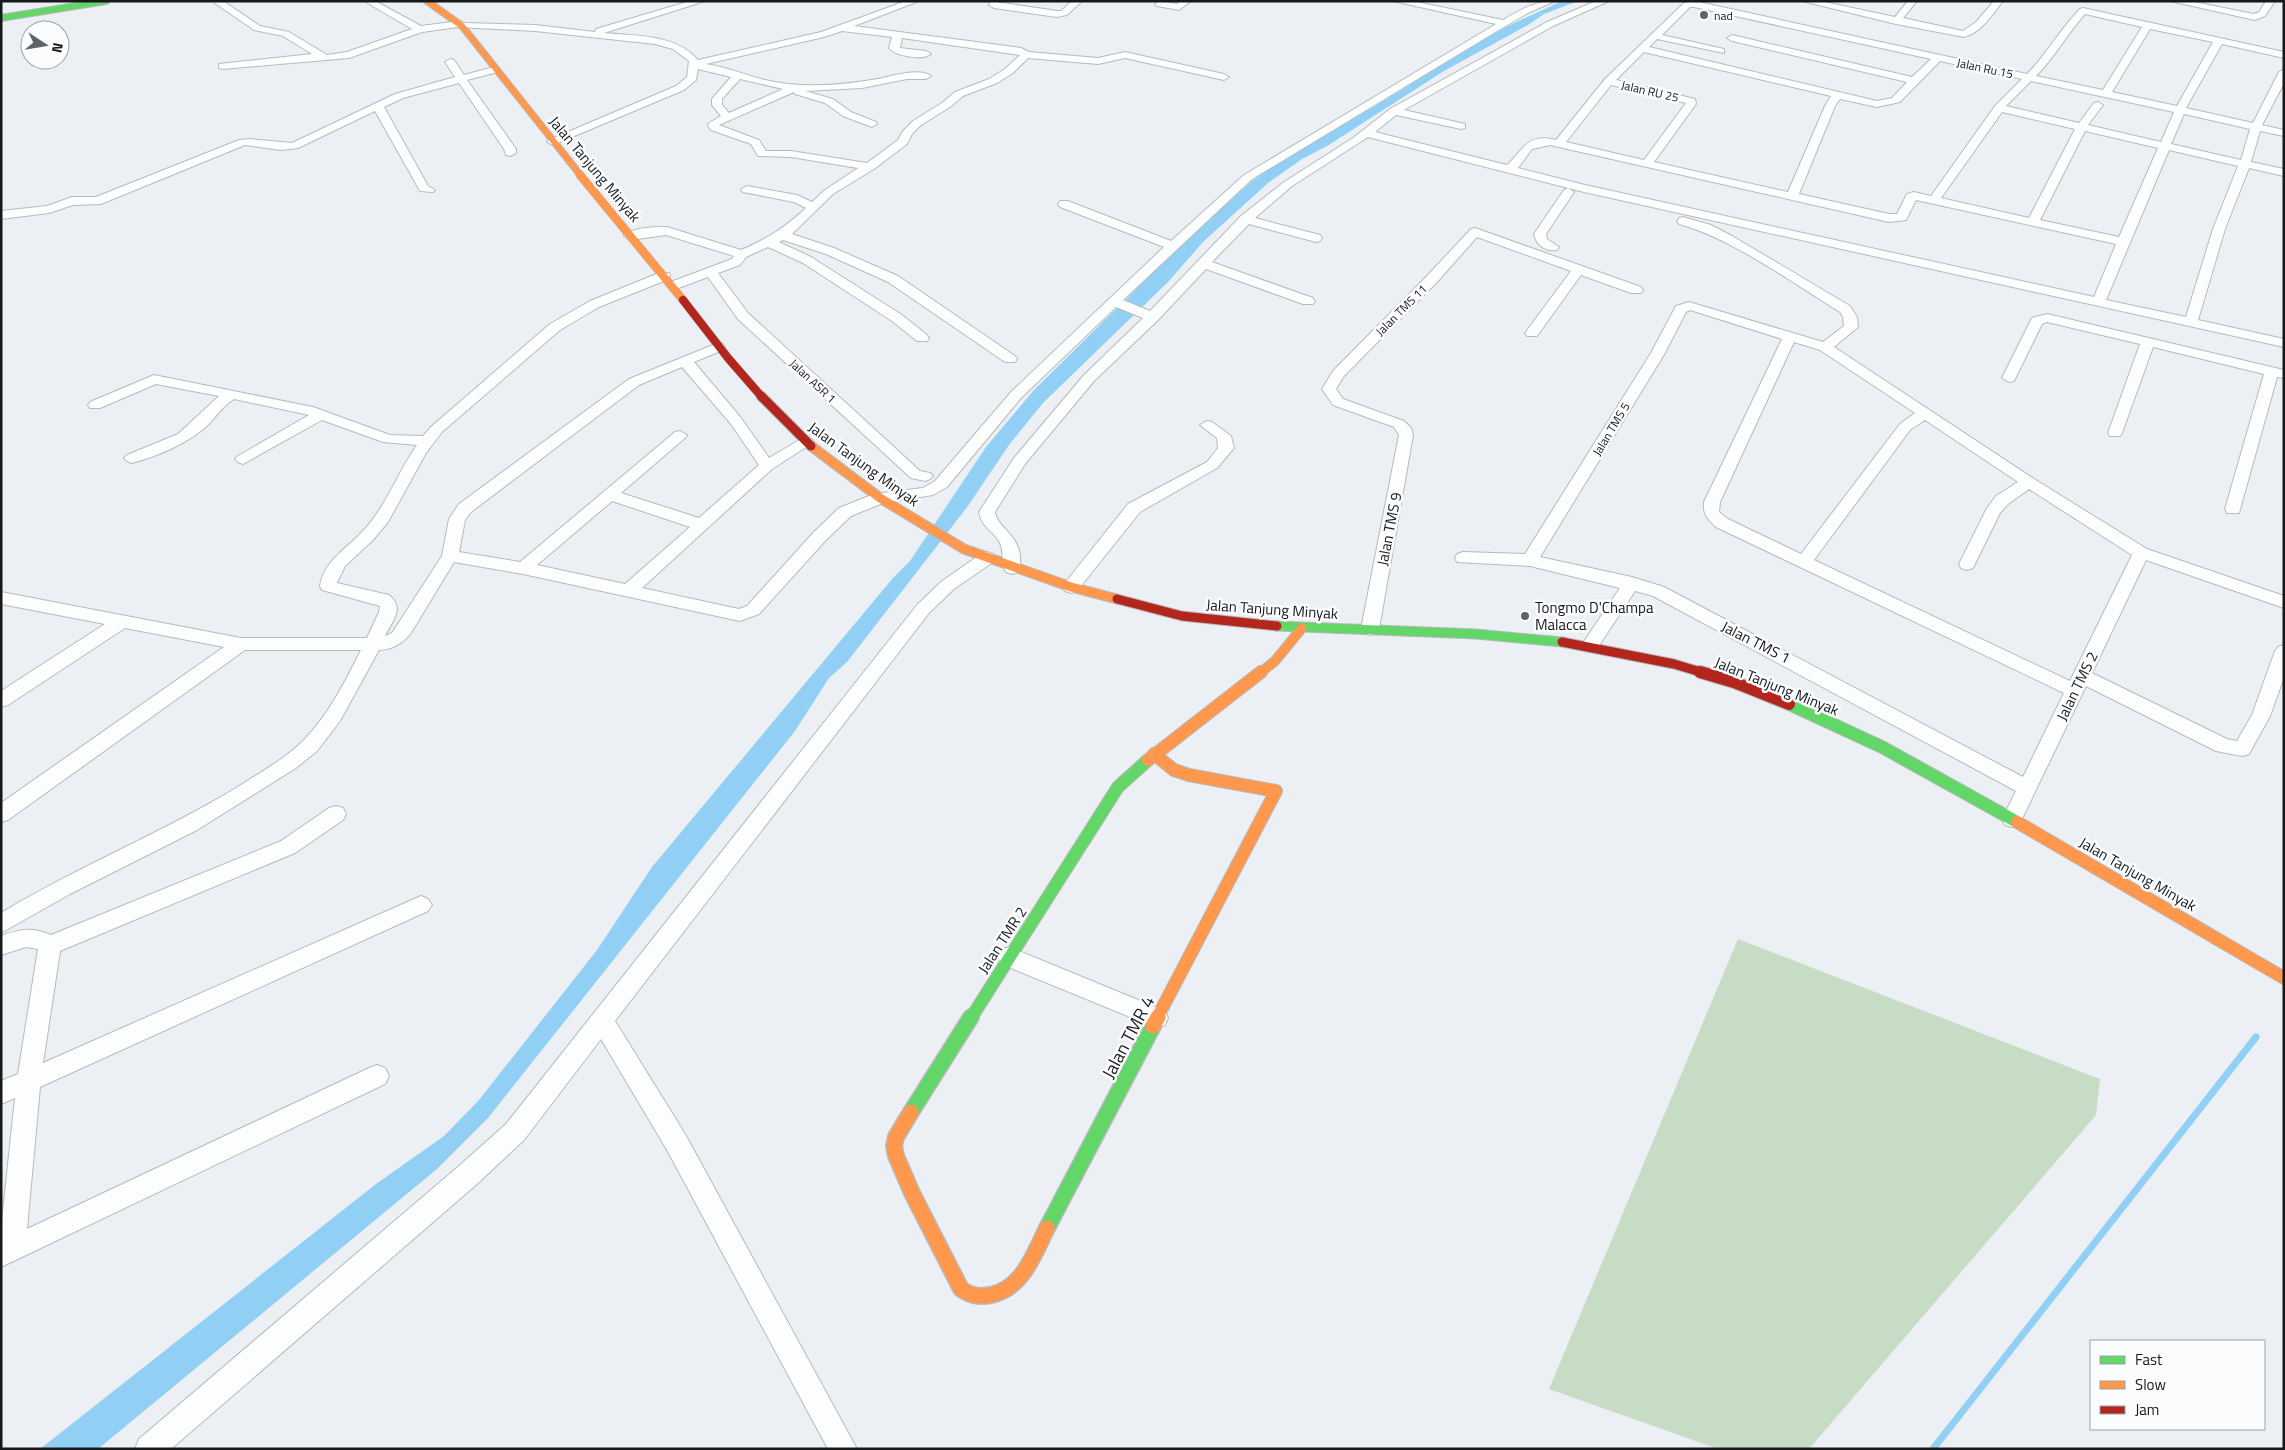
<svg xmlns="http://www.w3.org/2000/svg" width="2285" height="1450" viewBox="0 0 2285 1450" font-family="'Titillium Web',sans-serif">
<rect width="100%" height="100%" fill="#ecf0f4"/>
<path fill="#c6dcc4" d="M1738,939L2100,1079L2096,1115L1809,1449H1718L1549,1389Z"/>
<path fill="#91d0f4" d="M1562,1H1578L1544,14L1528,25L1444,71L1327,146L1302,159L1268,183L1203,242L1168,282L1043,403L1009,445L968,506L847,662L829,678L795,731L488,1118L437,1169L98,1449H40L376,1184L444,1136L479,1100L597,950L652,867L893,578L910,561L986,447L1034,390L1181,245L1252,181L1273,166L1405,88L1437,64L1510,25Z"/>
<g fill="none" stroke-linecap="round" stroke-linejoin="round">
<path stroke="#91d0f4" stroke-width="7" d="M1933,1449L2256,1037"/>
<g stroke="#b7babd" stroke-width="2">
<path id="street" d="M212,1H223L260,26L289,32L327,55L347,52L412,29L364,1H375L421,26L460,21L464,23L535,25L595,32L596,29L690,1H705L604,33C636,36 676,34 698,60L821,32L906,1H919L854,26L1021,48L1029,52L1098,58L1125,52L1224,74L1229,77L1224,80L1125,58L1098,64L1028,58L1013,73L997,83L963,96L950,107L921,125L912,134L907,144L874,169L833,194L792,234L834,248L898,276L1015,356L1017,359L1015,362H1005L888,282L826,254L783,240L779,242L811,257L902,315L927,335L929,338L927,341H917L892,321L803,263L768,247L746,257L740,265L718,273L748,313L920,471L930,473L933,476L930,479L925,481L911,478L738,319L708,277L673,290L667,286L668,283L732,259L734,256L666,235L630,240L624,236C632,227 655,227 667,227L741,250C770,237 783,229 806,208L794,202L743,192L741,190L743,188L747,186L797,195L812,202L825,190L858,168L791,157L758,156L751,144L711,130L708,126L709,123L721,116L712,105V99L731,77L698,69L696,80L684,90L553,145L547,142L549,140L676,86L687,77L689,61L673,49L655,44L535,31L458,27L422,32L349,58L223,69L219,68V64L312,54L283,36L254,30ZM842,31L892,37L889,48C895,56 923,61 931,54L926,51L900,48L902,38L1020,55L1005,69L989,79L955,92L942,103L913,121L903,131L898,140L867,163L791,151H766L759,140L719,125L794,92L795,94L825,103L843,116L872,127L877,124L876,122L851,112L833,99L805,91L862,88L907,79H926L931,76C922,68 894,75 883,78C846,85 802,89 765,80C745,75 726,67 706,64L824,37ZM740,79L783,89L729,113L722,105V99Z
M990,1L1057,11H1061L1072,1H1082L1067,15L1057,17L994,8L989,5Z
M1160,1L1177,4L1181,1H1191L1179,10L1157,6L1155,4Z
M1393,1H1412L1503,20C1520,10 1535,1 1555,1L1528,13L1497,31L1252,179L1123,300L1150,311L1241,216L1284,182L1353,138L1390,109L1547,22L1596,1H1609L1553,26L1404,110L1465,124V128L1461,129L1396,115L1375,132L1507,165C1524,149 1527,133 1556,140L1605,79L1684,3L1694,1L2027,74C2047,54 2060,29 2080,9L2083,8L2284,52V58L2222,44L2186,108L2253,123L2279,72L2284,69V83L2262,125L2284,130V136L2260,131L2251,162L2284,169V176L2249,168L2225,229L2198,320L2284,339V347L1584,192L1368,137L1292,186L1255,218L1320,235L1322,238L1320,241L1316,242L1249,224L1212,262L1313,298L1315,301L1313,304H1303L1206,269L1158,320L1094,381L1025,464L995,512C997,527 1018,534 1020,556C1020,562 1021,567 1018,572L1012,574L1006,572C1000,563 1005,551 999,541C992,530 981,526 979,512L1014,458L1084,375L1143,318L1116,307L1021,398L947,487L933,495L883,503L851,516L825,541L759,614L740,621L523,574L454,562L411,633C403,643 392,650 379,650L340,721L317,751L296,768L197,830L70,894L1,933V913C77,867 160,834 236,788C259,773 285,759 304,740C329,714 345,682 361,650H245L8,820L1,822V803L224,647L125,628L8,705L1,707V691L105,624L1,604V592L241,638H367L379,612L380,606L322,590L320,586C324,561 345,550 361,533C386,508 397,473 417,445L383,442L322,420L243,464L238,462L235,459L238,456L309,415L234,399C222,407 218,414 209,424C189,443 158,456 132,463L127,461L124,458L127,455L178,434L219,396L156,384L100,408H90L88,405L90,402L154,375L313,407L390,435L423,436L432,426L550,324L590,301L659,273H669L670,276L669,279L599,307L560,330L442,432L426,453L388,522L373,540L345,566L337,583L389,595C405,608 393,620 385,636L392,633L442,556L449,519L459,504L629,379L718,343L723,344L725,347L723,350L694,362L741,418L769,458L801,439H811L814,442L772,469L642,588L739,609L747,606L813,533L839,508L874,494L923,488L935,481L1011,392L1164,247L1060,207L1058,204L1060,201H1068L1171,241L1244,175L1496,24ZM1690,7H1694L1931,59L1912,77L1732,35L1727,38L1732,41L1907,82L1892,98L1877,101L1649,47L1657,39L1724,53V49L1662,35ZM2085,14L2142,27L2103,90L2036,76C2055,57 2067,34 2085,14ZM2150,29L2213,42L2177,106L2112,92ZM1644,52L1831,96L1825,106L1788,192L1654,162L1696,104L1695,99L1616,80ZM1940,61L2022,79L1995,106L1931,196L1914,192L1907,194L1897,214H1889L1799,194L1835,106L1840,99L1877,107L1900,102ZM2031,81L2174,112L2161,142L2088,125L2103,105L2098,102L2094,103L2079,123L2006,106ZM1611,85L1686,103L1644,160L1566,142ZM2002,112L2075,129L2029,218L1941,198ZM2184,114L2250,129L2241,160L2171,144ZM2085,131L2158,148L2119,237L2040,220ZM1550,145L1889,222L1906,220L1916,200L2116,244L2094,297L1585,185L1518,168L1532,149ZM2169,150L2238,166L2213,229L2186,317L2106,300ZM682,367L731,424L759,465L699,518L621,493L685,438L687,435L680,431L675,432L520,562L459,552L465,520L471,512L639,385ZM612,501L690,527L625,584L537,565Z
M1802,1H1820L1895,17L1908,1H1917L1903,18L1963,31L1976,22L1994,1H2003C1992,15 1982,32 1964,37L1896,24Z
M2170,1H2189L2254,14L2259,12L2266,1H2275L2265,16L2255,20Z
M450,59L454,60L464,75L494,67L498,68V72L467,80L516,149V153L510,156L506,155L504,149L459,83L403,98L384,107L428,186L435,190L433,192L420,191L375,111L298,148L281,150L245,145L101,204L73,205L49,213L1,219V211L47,206L72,197H96L239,140L250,139L292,143L395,94L455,77L445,62Z
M1568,188L1574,192L1546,234L1547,239L1559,247L1557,250C1546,252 1536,245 1534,234L1564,190Z
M1683,217L1711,225L1732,236L1850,306L1857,317L1858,327L1834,347L2034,479L2147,549L2284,596V608L2146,560L2092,673L2227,739L2237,741L2252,715L2275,651L2278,647L2284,645V677L2270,716L2249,754L2242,756L2216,751L2086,686L2019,825L2012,827L2005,825L2002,819L2016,791L1653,596L1635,591L1596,650L1590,652L1584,650L1581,646L1620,588L1530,566L1457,562L1455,558L1457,554L1463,552L1525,554L1651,353L1676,306L1689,302L1823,342L1844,326L1843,317L1840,312C1791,282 1733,239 1679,224L1677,221L1679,218ZM1690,310L1782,339L1704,502C1703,515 1707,518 1716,527L2064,693L2023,777L1664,587L1632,577L1540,557L1665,353L1686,312ZM1794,342L1820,350L1915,413L1900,424L1801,554L1728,519L1719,512L1720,502ZM1925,420L2018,482L1996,496L1987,508L1959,564L1961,568L1967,570L1973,568L2000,513L2008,504L2029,489L2132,555L2070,681L1814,560L1910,430Z
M1475,228L1641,287L1643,290L1641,293H1631L1581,275L1537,336H1527L1525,333L1571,271L1477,237L1438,281L1344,376L1336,389L1343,399L1404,421L1411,428L1413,435L1379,629L1376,633L1370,635L1364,633L1361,629L1399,435L1394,427L1333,405L1322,389L1333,371L1428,275L1471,229Z
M2047,314L2284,370V378L2277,377L2239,513H2227L2225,509L2264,374L2153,347L2122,433L2120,436H2110L2108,433L2140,344L2047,322L2042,324L2014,381L2009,382L2002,378L2032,318Z
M1207,421L1212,422L1231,436L1234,448L1217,468L1140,512L1077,591L1071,593L1065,591L1063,587L1065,583L1128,504L1207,462L1218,448L1217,438L1200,425Z
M987,552L993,554L995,558L993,562L954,589L929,613L615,1021L685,1134L857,1449H828L667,1150L601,1039L524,1140L477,1184L171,1449H135L139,1439L459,1166L506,1124L917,605L942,581L981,554Z
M336,806L343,808L346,814L343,820L295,853L60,951L43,1063L414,899L421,896L428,899L432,905L428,911L40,1087L27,1229L369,1068L377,1065L385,1068L389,1076L385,1084L1,1267V1230L15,1098L1,1104V1081L18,1074L38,949L26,947L1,955V936C20,929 32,927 51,935L281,841L329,808Z
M1009,947L1165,1011L1168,1018L1165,1025L1157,1028L1001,964L998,957L1001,950Z"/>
</g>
<g stroke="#b7babd" stroke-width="8">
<path id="fast-far3" d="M1,18L106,1"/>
</g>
<g stroke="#b7babd" stroke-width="11">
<path id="fast-far2" d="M1277,626L1476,634L1562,642"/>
</g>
<g stroke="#b7babd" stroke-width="14">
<path id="fast-far1" d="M1789,704L1882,747L2017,822
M971,1018L1118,787L1148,760"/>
</g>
<g stroke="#b7babd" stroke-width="18">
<path id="fast" d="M911,1112L971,1017
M1047,1228L1153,1026"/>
</g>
<g stroke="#b7babd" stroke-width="8">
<path id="slow-far4" d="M427,1L462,26L582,177"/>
</g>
<g stroke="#b7babd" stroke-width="9">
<path id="slow-far3" d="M580,175L683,300"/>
</g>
<g stroke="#b7babd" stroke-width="11">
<path id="slow-far2" d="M811,446L880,498L964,549L1071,587L1117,599
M1260,673L1275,661L1302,628"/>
</g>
<g stroke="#b7babd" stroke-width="14">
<path id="slow-far1" d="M1154,754L1174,770L1189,775L1276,791L1157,1018
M1148,760L1261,672
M2017,822L2284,978"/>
</g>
<g stroke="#b7babd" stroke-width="18">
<path id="slow" d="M1153,1026L1158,1017
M911,1112L896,1137L894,1146L896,1156L912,1193L961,1289C971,1296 979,1297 991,1295C1023,1288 1034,1254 1047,1228"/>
</g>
<g stroke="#b7babd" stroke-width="9">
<path id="jam-far2" d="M683,300L728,358L762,397"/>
</g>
<g stroke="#b7babd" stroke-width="11">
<path id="jam-far1" d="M761,396L811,446
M1117,599L1182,616L1277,626
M1562,642L1674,664L1704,673"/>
</g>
<g stroke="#b7babd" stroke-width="14">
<path id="jam" d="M1700,672L1734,682L1789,704"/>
</g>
<use href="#street" fill="#fcfdfd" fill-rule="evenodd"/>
<use href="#fast-far3" stroke="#63d668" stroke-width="6"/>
<use href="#fast-far2" stroke="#63d668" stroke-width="9"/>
<use href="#fast-far1" stroke="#63d668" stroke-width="12"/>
<use href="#fast" stroke="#63d668" stroke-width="15"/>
<use href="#slow-far4" stroke="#ff974d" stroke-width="6"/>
<use href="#slow-far3" stroke="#ff974d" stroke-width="8"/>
<use href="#slow-far2" stroke="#ff974d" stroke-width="9"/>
<use href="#slow-far1" stroke="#ff974d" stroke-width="12"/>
<use href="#slow" stroke="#ff974d" stroke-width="15"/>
<use href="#jam-far2" stroke="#b3261e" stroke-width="8"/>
<use href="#jam-far1" stroke="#b3261e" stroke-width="9"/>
<use href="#jam" stroke="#b3261e" stroke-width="12"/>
</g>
<g fill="#616466" stroke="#fbfcfe" stroke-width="2">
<circle cx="1704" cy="15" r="5"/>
<circle cx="1525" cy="616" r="5"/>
</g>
<g text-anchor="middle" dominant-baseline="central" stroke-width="5" stroke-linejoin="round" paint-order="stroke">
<g font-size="12" fill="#16181a" stroke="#fbfcfe" text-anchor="start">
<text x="1714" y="15">nad</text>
</g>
<g font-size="12" fill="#16181a" stroke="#fbfcfe">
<text transform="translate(1985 68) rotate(12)">Jalan Ru 15</text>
<text transform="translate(1650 91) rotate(13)">Jalan RU 25</text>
<text transform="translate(1401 310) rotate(-45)">Jalan TMS 11</text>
<text transform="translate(813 381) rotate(43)">Jalan ASR 1</text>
<text transform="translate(1611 429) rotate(-59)">Jalan TMS 5</text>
</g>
<g font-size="15" fill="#16181a" stroke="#fbfcfe">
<text transform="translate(595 169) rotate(50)">Jalan Tanjung Minyak</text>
<text transform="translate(864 464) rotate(36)">Jalan Tanjung Minyak</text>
<text transform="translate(1389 529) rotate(-79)">Jalan TMS 9</text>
<text transform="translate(1272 609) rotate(4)">Jalan Tanjung Minyak</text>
<text transform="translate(1756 642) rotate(27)">Jalan TMS 1</text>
<text transform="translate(1777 686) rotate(22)">Jalan Tanjung Minyak</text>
<text transform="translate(2077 686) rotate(-64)">Jalan TMS 2</text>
<text transform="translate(2138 874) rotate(30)">Jalan Tanjung Minyak</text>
<text transform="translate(1002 940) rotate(-57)">Jalan TMR 2</text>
</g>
<g font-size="15" fill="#16181a" stroke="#fbfcfe" text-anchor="start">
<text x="1535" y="607">Tongmo D'Champa<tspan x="1535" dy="17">Malacca</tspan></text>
</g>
<g font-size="18" fill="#16181a" stroke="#fbfcfe">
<text transform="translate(1128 1037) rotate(-62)">Jalan TMR 4</text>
</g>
</g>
<rect width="2285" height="1450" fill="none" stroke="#16181a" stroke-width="5"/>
<rect x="2090" y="1340" width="175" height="90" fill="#fbfcfe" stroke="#9fa1a3"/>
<rect x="2100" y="1356" width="25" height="8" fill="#63d668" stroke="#9fa1a3"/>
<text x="2135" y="1365" font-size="15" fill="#16181a">Fast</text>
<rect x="2100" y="1381" width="25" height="8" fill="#ff974d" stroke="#9fa1a3"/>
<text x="2135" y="1390" font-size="15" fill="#16181a">Slow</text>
<rect x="2100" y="1406" width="25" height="8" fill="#b3261e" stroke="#9fa1a3"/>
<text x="2135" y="1415" font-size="15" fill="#16181a">Jam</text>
<g transform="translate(45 45) rotate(102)"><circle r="24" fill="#fbfcfe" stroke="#9fa1a3"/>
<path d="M0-4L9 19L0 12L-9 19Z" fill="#616466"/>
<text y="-8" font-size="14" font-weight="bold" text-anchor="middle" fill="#16181a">N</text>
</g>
</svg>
